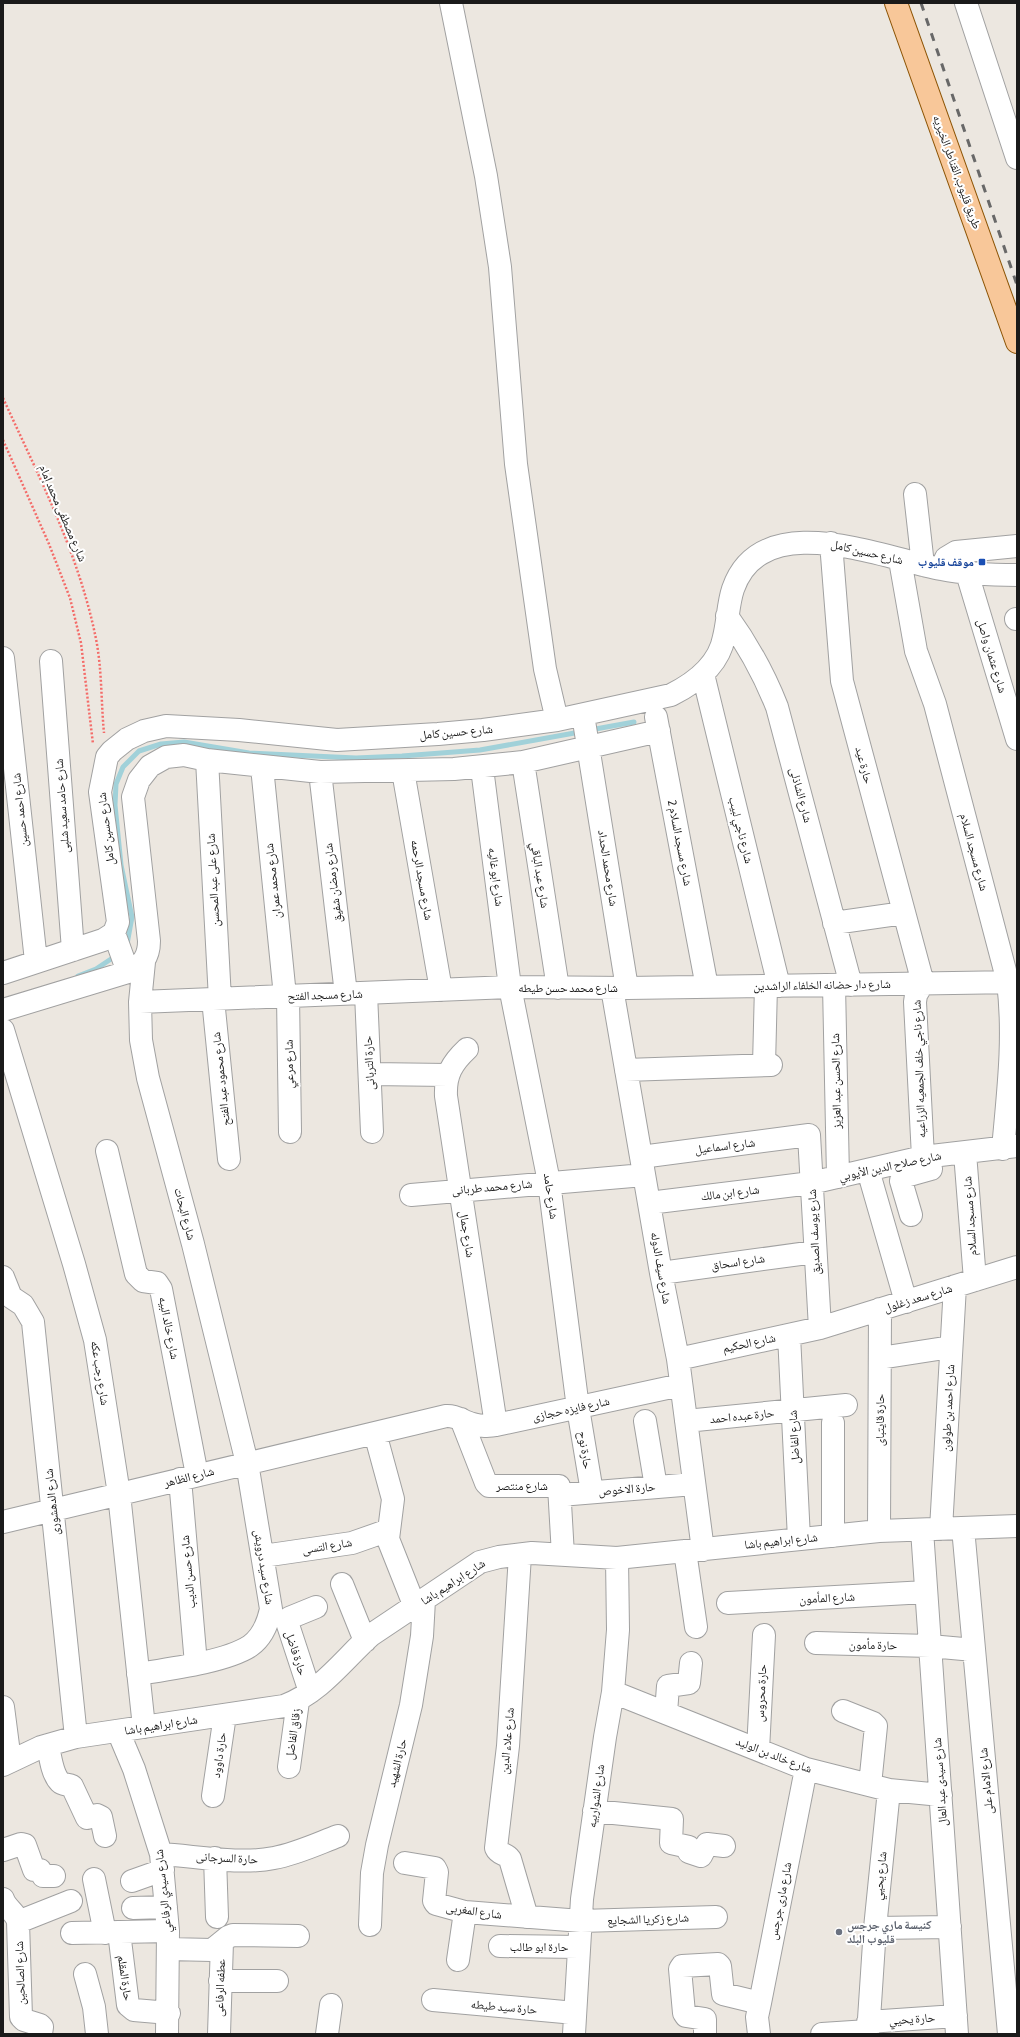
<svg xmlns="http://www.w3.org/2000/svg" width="1020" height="2037" viewBox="0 0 1020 2037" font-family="'Asap Condensed','Noto Naskh Arabic',sans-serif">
<rect width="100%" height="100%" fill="#ece7e0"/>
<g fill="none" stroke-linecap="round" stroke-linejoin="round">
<path stroke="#a1d1d9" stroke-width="5" d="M590,730L634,722
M127,944L132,917L121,865L115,805L116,784L123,767L139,751L161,744L184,742L249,753L356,758L402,756L480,750L580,732
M78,976L96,969L117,955"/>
<g stroke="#a1a1a1" stroke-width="24">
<path id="minor" d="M451,3L486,176L500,267L516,464L545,669L557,720
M966,3L1017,158
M915,494L923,565
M831,543L842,681L923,983L916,995L915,1002L923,1157
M900,560L916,651L935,704L1008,982C1015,1038 1008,1093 1003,1149
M941,569L946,558L956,552L1017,546
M967,573L1017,739
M727,616C748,645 764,674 777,707L851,985
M1016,619H1017
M3,658L36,961
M51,661L73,950
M703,674L779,986
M583,715L627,988
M656,717L707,987
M207,760L220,999
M523,762L558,988
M262,767L285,996
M482,768L510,987L549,1182L578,1408L592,1492
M403,771L441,990
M320,772L346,994
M834,923L904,913
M114,933L128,972
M3,973L103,940L114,933L118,922L100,792L107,757L112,751L127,739L144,731L166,726L239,730L337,740L438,734L483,730L557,720L671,695C695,683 719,665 724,637C728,621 728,604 733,589C762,506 882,558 941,569C966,574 992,575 1017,575
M834,985L838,1177
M612,988L661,1273L678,1359L703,1550
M366,993L372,1132
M288,996L290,1132
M213,999L229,1159
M140,1002L510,987L627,988L1017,982
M3,1010L128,972C142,965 149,958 149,941L133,797L139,780L150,766L166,757L184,755L207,760L320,772L454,769L523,762L659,731
M3,1030L74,1264L95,1340L119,1494L144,1727
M467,1049C452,1063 445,1075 446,1096L496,1425
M764,1065L766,986
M626,1070L771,1065
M370,1074L448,1075
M107,1151L136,1274L143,1281L157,1283L161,1289L197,1475
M965,1153L975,1280
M641,1157L809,1135L820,1328
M868,1170L906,1302
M411,1195L644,1175
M649,1203L811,1183L923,1157L1017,1146
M911,1215L901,1181L906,1176L931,1169
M661,1273L815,1252
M3,1277L11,1297L23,1305L33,1322L76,1737
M789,1335L799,1539
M880,1358L951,1347
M678,1359L820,1328L1017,1267
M461,1419L486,1483L489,1486H559L563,1555
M645,1421L656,1487
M686,1421L846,1405
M833,1423V1536
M375,1433L393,1499L388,1539L415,1607
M180,1479L196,1664
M560,1495L694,1484
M3,1522L446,1416C457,1415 463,1422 473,1424C481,1427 488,1426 496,1425L681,1385
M963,1528L1009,2034
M941,1529L955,1286
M922,1530L957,2034
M879,1531L880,1309
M685,1551L696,1627
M520,1555L508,1746L496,1848C499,1855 506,1853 510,1859L527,1917
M263,1556L352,1543L389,1530
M342,1584L365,1641
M728,1603L926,1592
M816,1643L930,1646L974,1650
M138,1674C169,1669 225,1662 250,1646C263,1637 268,1623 271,1609L247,1463L193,1244L148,1078L141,1040L140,1002L144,962
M310,1692L287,1622L289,1618L316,1607
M613,1692L806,1769L889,1790L941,1795
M3,1707L10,1761
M843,1711L873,1723L876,1726L870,1785
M666,1713L668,1686L689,1683L691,1663
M118,1731L134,1769L161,1854L168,1931L167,2034
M48,1745C50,1756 52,1774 60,1782C63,1785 68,1784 72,1786L87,1818L97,1815L101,1817L105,1836
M758,1750L764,1635
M3,1765L41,1747L76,1737L284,1706C321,1692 343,1660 371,1635L480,1562L499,1557L532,1553L617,1558L879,1531L1017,1526
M289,1767L298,1701
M213,1796L225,1715
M594,1811L672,1819L671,1843L689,1847V1852L701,1856L707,1844L724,1846
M3,1850L21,1844L25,1845L34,1870H40L43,1876H54
M161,1854C195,1856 241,1865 274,1858C296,1854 317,1844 338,1836
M215,1858L217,1917
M405,1863L435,1868L437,1872L434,1901L436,1904L465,1912L581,1921L716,1917
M94,1879L105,1933
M132,1881L163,1870
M3,1899C6,1909 16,1912 18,1922L21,2017L24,2020L40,2025L42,2027L41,2034
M133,1908L166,1907
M18,1922L71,1901
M370,1925L372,1873L377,1845L411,1705L422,1636L424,1600
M875,1928L950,1927
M119,1932L128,2005L134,2010L169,2013
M72,1933L168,1931
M500,1946L579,1947
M168,1949L212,1950L228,1937L233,1935L298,1936
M458,1960L465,1912
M85,1974L94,2007L97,2034
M220,1981H277
M433,2000L575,2013
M868,2022L956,2016
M219,2034L222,1942
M327,2034L331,2005
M574,2034L582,1899L605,1737L613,1692L618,1630L617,1558
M705,2034V2019L686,2016L684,2013L680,1969L682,1966L718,1964L720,1966L723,1994L760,2003
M759,2034L757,2017L760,2003L806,1769
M822,2034L868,2031
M868,2034L875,1928L889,1790"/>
</g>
<g stroke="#8c5405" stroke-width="24">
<path id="major" d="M896,3L1017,342"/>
</g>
<path stroke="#f46c69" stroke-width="2.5" stroke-dasharray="2 2" stroke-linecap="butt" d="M3,398C39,477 79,554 96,639C102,669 101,702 104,733
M3,440L49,544L70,598L81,643L93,744"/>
<use href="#minor" stroke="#fff" stroke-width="22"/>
<use href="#major" stroke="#f8c799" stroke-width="22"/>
<path stroke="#686868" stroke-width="3" stroke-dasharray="8 8" stroke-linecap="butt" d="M921,3L1017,285"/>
</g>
<rect fill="#1a4fb4" stroke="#fff" stroke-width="1.5" x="978" y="558" width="8" height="8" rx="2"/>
<circle fill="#6b7280" stroke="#fff" stroke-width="1.5" cx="839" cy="1932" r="4"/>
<g text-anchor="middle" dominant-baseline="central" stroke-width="4" stroke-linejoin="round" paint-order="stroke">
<g font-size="12" fill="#1a1a1a" stroke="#fff">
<text transform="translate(957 172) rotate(70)">طريق قليوب, القناطر الخيريه</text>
<text transform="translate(63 513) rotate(67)">شارع مصطفى محمد إمام</text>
<text transform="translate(867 552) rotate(13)">شارع حسين كامل</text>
<text transform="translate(992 656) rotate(73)">شارع عثمان واصل</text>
<text transform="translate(456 732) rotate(-5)">شارع حسين كامل</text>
<text transform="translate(864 765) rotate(75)">حارة عيد</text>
<text transform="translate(801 795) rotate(75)">شارع الشاذلى</text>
<text transform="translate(62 806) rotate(-94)">شارع حامد سعيد شلبى</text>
<text transform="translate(20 810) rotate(-96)">شارع احمد حسين</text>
<text transform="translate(106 829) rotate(-97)">شارع حسين كامل</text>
<text transform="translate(741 830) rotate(76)">شارع ناجي لبيب</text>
<text transform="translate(680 843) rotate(79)">شارع مسجد السلام 2</text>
<text transform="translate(974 852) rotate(75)">شارع مسجد السلام</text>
<text transform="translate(608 868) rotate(81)">شارع محمد الحداد</text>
<text transform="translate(540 875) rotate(81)">شارع عبد الباقي</text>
<text transform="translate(496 877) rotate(83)">شارع ابو غاليه</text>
<text transform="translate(213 880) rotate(-93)">شارع على عبد المحسن</text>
<text transform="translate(422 880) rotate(80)">شارع مسجد الرحمه</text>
<text transform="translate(273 881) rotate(-96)">شارع محمد عمران</text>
<text transform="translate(333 883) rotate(-97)">شارع رمضان شفيق</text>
<text transform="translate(822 985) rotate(-1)">شارع دار حضانه الخلفاء الراشدين</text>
<text x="568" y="988">شارع محمد حسن طيطه</text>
<text transform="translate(325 995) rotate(-2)">شارع مسجد الفتح</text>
<text transform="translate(369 1063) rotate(-93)">حارة التربانى</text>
<text transform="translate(289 1064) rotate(-91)">شارع مرعي</text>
<text transform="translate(919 1069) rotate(-92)">شارع ناجي خلف الجمعيه الزراعيه</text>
<text transform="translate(221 1079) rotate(-96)">شارع محمود عبد الفتح</text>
<text transform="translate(836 1081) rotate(-91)">شارع الحسن عبد العزيز</text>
<text transform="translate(725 1146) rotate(-7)">شارع اسماعيل</text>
<text transform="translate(890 1166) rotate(-12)">شارع صلاح الدين الأيوبي</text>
<text transform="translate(492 1187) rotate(-5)">شارع محمد طربانى</text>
<text transform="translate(730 1193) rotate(-7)">شارع ابن مالك</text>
<text transform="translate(551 1196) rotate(82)">شارع حامد</text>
<text transform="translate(185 1214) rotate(75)">شارع البحات</text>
<text transform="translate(970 1216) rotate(-94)">شارع مسجد السلام</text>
<text transform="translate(814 1232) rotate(-93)">شارع يوسف الصديق</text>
<text transform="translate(467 1234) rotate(81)">شارع جمال</text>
<text transform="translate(738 1262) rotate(-8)">شارع اسحاق</text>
<text transform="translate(661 1268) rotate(80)">شارع سيف الدوله</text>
<text transform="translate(918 1298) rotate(-17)">شارع سعد زغلول</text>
<text transform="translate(169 1328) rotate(79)">شارع خالد البيه</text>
<text transform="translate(749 1343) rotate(-12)">شارع الحكيم</text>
<text transform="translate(100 1373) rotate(81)">شارع رجب عكه</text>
<text transform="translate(948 1408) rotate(-87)">شارع احمد بن طولون</text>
<text transform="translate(571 1409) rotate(-12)">شارع فايزه حجازى</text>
<text transform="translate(742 1416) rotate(-6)">حارة عبده احمد</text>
<text transform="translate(880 1420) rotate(-90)">حارة قايتباى</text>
<text transform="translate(794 1437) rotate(-93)">شارع الفاضل</text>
<text transform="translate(585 1450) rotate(81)">حارة نوح</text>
<text transform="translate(189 1477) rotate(-14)">شارع الظاهر</text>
<text x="522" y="1486">شارع منتصر</text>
<text transform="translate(627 1489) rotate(-5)">حارة الاخوص</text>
<text transform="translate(52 1502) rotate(-96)">شارع الدهشورى</text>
<text transform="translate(781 1541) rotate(-6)">شارع ابراهيم باشا</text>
<text transform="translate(327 1546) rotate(-9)">شارع التسى</text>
<text transform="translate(264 1567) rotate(81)">شارع سيد درويش</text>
<text transform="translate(188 1572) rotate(-95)">شارع حسن الديب</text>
<text transform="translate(453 1582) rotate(-33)">شارع ابراهيم باشا</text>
<text transform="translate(827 1598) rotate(-3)">شارع المأمون</text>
<text transform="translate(873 1645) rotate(1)">حارة مأمون</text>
<text transform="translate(296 1653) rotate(72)">حارة فاضل</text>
<text transform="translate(761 1693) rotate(-87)">حارة محروس</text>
<text transform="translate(161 1725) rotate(-9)">شارع ابراهيم باشا</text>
<text transform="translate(293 1734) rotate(-82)">زقاق الفاضل</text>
<text transform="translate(507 1741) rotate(-85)">شارع علاء الدين</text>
<text transform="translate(219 1755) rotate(-82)">حارة داوود</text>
<text transform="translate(774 1755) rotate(21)">شارع خالد بن الوليد</text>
<text transform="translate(397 1763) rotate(-76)">حارة الشهيد</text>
<text transform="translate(986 1781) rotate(-95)">شارع الامام على</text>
<text transform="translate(940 1782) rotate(-94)">شارع سيدى عبد العال</text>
<text transform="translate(596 1796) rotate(-82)">شارع الشواربيه</text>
<text transform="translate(227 1858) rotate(3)">حارة السرجانى</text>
<text transform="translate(880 1876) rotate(-84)">شارع يحيي</text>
<text transform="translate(163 1891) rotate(-96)">شارع سيدي الرفاعي</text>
<text transform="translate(780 1901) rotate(-79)">شارع مارى جرجس</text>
<text transform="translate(474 1911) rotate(8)">شارع المغربى</text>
<text transform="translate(648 1919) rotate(-2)">شارع زكريا الشجايع</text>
<text x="539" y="1947">حارة ابو طالب</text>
<text transform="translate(20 1973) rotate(-92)">شارع الصالحين</text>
<text transform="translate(125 1978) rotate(82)">حارة المقلم</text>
<text transform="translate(220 1988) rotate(-88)">عطفه الرفاعى</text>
<text transform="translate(504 2007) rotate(5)">حارة سيد طيطه</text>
<text transform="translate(912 2019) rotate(-4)">حارة يحيي</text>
</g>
<g font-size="12" font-weight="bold" fill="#164399" stroke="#fff" text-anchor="end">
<text x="974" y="562">موقف قليوب</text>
</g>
<g font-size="12" font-weight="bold" fill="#5b616d" stroke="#fff" text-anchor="start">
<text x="847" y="1925">كنيسة ماري جرجس<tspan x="847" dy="14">قليوب البلد</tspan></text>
</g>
</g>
<rect width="1020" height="2037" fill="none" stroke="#1a1a1a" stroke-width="8"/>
</svg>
